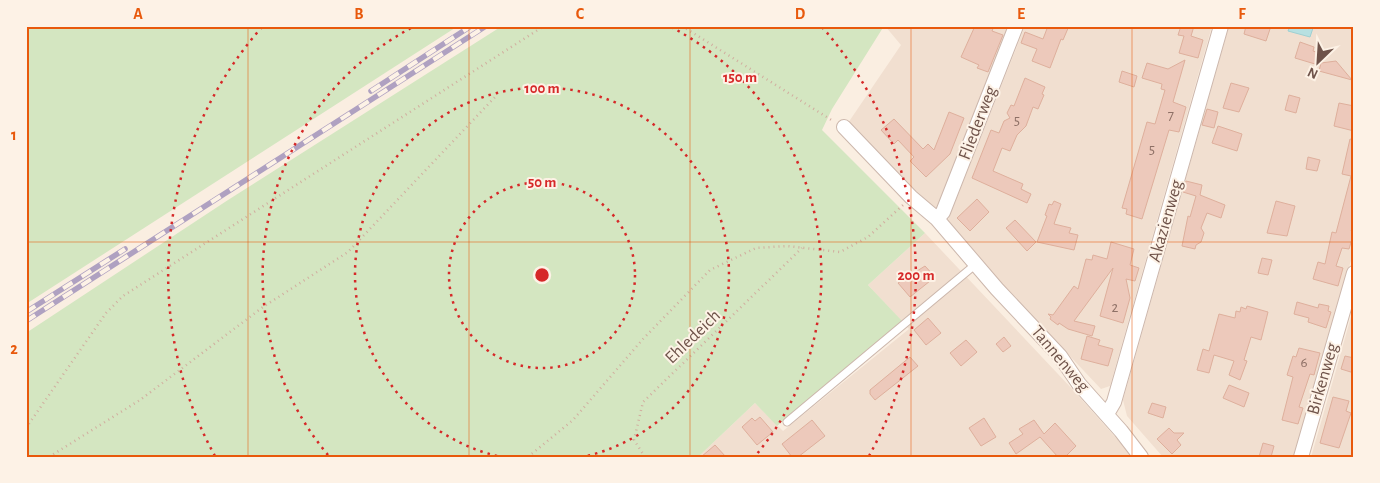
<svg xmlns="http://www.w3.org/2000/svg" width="1380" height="483" viewBox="0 0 1380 483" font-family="'Alegreya Sans',sans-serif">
<rect width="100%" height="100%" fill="#faeee1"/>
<path fill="#f1dfd0" d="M885,26H1009L938,209L931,208L848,123L901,45Z
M1025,26H1212L1110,386L1101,389L946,225Z
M1229,26H1354V250L1294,457H1163L1127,416L1123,400Z
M925,233L1074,391L1133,457H698L755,403L783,431L909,329L868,285Z
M1354,306V457H1311L1336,370Z"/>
<path fill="#d4e6c1" d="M26,26H458L26,304Z
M502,26H884L832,109L822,130L925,233L868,285L903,322L777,426L755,403L698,457H26V333L228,200Z"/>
<path fill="#b7e0e1" stroke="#9fd0d2" d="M1290,26L1313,28L1310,37L1288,31Z"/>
<path fill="#edc9bb" stroke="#deaf9c" d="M975,26H994L992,31L1003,35L988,72L977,68L979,65L961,57Z
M1048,26H1069L1063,40L1061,39L1050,68L1032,61L1037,49L1021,43L1025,32L1043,39Z
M1181,26H1194L1191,36L1203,40L1198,58L1179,53L1184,36L1178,35Z
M1246,26H1271L1266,41L1244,34Z
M1300,42L1314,47L1313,51L1319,53L1315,64L1295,58Z
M1185,60L1173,102L1186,107L1179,132L1169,130L1142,219L1126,214L1127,209L1122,208L1147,122L1155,124L1165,90L1161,89L1162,84L1142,78L1147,63L1168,69Z
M1336,61L1352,80L1319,71L1321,63Z
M1122,71L1137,76L1134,87L1119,82Z
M1025,78L1045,87L1042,94L1044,95L1038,109L1033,107L1026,126L1017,135L1010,151L1002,148L993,171L1023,184L1021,189L1031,194L1027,203L972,178L991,130L999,133L1004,121L1010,118L1007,113L1011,105L1014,106Z
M1231,83L1249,88L1239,112L1223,108Z
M1289,95L1300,98L1296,113L1285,110Z
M1339,103L1354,106V131L1334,126Z
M1207,109L1218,112L1214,128L1202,125Z
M949,112L964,118L950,154L926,177L910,161L914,157L898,140L894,144L881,130L894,119L923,149L928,144L934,150Z
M1218,126L1242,134L1237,151L1212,143Z
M1350,139L1354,140V224L1351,231L1354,232L1349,249L1342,248L1336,266L1343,268L1338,286L1313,279L1318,262L1325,264L1332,232L1336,233L1351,176L1342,174Z
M1308,157L1320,160L1317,171L1306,169Z
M1186,181L1202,185L1200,195L1225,205L1221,218L1207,213L1201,228L1204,233L1201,242L1196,245L1195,249L1182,246L1188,216L1190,217L1196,196L1183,192Z
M977,199L989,212L970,231L957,218Z
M1054,201L1061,204L1054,224L1071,228L1069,233L1078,235L1074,250L1037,242L1047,216L1045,215L1049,204L1052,205Z
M1276,201L1295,206L1287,236L1267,233Z
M1015,220L1036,242L1027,251L1006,228Z
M1111,242L1134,249L1130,265L1139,268L1135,281L1126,279L1130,298L1123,323L1100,316L1113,268L1074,321L1095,326L1092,336L1068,329L1059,323L1058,325L1050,319L1051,317L1048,314L1053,315L1074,286L1078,289L1086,259L1092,260L1093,255L1107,259Z
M1262,258L1272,260L1268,275L1258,273Z
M925,266L935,277L910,297L898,283Z
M1297,302L1318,308L1319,304L1329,306L1328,311L1331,312L1326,328L1308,322L1309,318L1294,314Z
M1247,306L1268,312L1261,340L1251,337L1244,360L1247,361L1240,380L1229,375L1234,361L1214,355L1209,373L1197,370L1203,349L1209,351L1219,314L1235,318L1236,311L1240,312L1241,307L1246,309Z
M928,318L941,333L926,345L914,330Z
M1087,336L1100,340L1098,345L1113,349L1108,366L1081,359Z
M1004,337L1011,346L1003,352L996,344Z
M966,340L977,352L961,366L950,353Z
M1299,348L1320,353L1314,375L1310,374L1299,407L1303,408L1298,424L1282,420L1293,377L1287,375L1293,356L1296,357Z
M1345,356L1354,358V373L1341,369Z
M910,357L918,366L875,400L870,394V390Z
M1229,385L1249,393L1244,407L1223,398Z
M1333,397L1349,401L1346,411L1351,413L1339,448L1320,443Z
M1152,403L1166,407L1163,418L1148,413Z
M760,417L773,432L757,445L742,427L752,418L755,421Z
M984,418L996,437L981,446L969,428Z
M812,420L825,436L798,457H792L782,444Z
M1034,420L1044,434L1055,423L1076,446L1065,457H1058L1040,437L1016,454L1009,443L1023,434L1019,429Z
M1169,428L1174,433H1184L1177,440L1181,445L1172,454L1157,439Z
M1263,443L1274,446L1271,457H1259Z
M715,445L726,457H701Z"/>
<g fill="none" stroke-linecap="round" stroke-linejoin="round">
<g stroke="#ccb7ac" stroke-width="9">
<path id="service" d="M787,422L976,264"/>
</g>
<g stroke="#ccb7ac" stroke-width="16">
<path id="minor" d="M844,127L911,197L937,219L997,289L1060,356L1079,384L1121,431L1141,457
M937,219L943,212L1016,26
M1107,414L1114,402L1221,26
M1301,457L1354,273"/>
</g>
<path stroke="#d1ad9f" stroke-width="2.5" stroke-dasharray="1 4" stroke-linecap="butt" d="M682,26L833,121
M26,428L106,313L123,296L544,26
M49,457L140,400L263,307L348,252L496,96
M528,457L573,420L643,339L710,270L756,248L787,246L840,252L868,237L903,205
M645,457L634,440L643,402L802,248"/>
<use href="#service" stroke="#fff" stroke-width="7"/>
<use href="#minor" stroke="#fff" stroke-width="14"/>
<g stroke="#afa1c1" stroke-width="5.5">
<path id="rail" d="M371,91L471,26
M26,312L125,249
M26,321L486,26"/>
</g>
<use href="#rail" stroke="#fdf2e6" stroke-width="4" stroke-dasharray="11" stroke-linecap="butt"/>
</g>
<path fill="none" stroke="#e8590c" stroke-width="1" stroke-opacity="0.55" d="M248,26V457M469,26V457M690,26V457M911,26V457M1132,26V457M26,242H1354"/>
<g fill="none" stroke="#d62828" stroke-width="2.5" stroke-dasharray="2.5 5">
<circle cx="542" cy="275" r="93"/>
<path d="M497 456A187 187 0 1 1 587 456"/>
<path d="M328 455A280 280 0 0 1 413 27M671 27A280 280 0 0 1 756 455"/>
<path d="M215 456A374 374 0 0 1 262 27M822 27A374 374 0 0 1 869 456"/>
</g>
<g text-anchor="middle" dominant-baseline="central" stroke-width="4" stroke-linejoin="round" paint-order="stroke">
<g font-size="15" fill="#8e7066">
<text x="1171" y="115">7</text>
<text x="1017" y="120">5</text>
<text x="1152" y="149">5</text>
<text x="1115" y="307">2</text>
<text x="1304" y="362">6</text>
</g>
<g font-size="18" fill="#6f534a" stroke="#fdf2e6">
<text transform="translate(978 123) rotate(-69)">Fliederweg</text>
<text transform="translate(1166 221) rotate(-74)">Akazienweg</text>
<text transform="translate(693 337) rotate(-44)">Ehledeich</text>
<text transform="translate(1060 359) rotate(50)">Tannenweg</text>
<text transform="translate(1323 379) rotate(-74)">Birkenweg</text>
</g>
</g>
<circle cx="542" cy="275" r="8" fill="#d62828" stroke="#fdf2e6" stroke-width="2.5"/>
<g font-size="15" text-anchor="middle" font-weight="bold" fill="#d62828" stroke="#fdf2e6" stroke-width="4" stroke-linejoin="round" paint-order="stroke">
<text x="740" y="82">150 m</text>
<text x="542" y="93">100 m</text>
<text x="542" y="187">50 m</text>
<text x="916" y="280">200 m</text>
</g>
<rect width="1380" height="483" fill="none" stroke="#fdf2e6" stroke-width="55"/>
<g transform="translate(1318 62) rotate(205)" stroke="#fdf2e6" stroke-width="4" paint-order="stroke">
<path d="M0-4L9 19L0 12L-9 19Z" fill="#6f534a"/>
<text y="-8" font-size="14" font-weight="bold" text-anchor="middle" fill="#6f534a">N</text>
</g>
<rect x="28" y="28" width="1324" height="428" fill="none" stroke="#e8590c" stroke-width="2"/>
<g font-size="16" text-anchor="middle" font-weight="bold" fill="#e8590c">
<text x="138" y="19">A</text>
<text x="359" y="19">B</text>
<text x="580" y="19">C</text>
<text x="800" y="19">D</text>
<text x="1021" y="19">E</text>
<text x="1242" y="19">F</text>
<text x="14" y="140">1</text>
<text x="14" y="354">2</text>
</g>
</svg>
